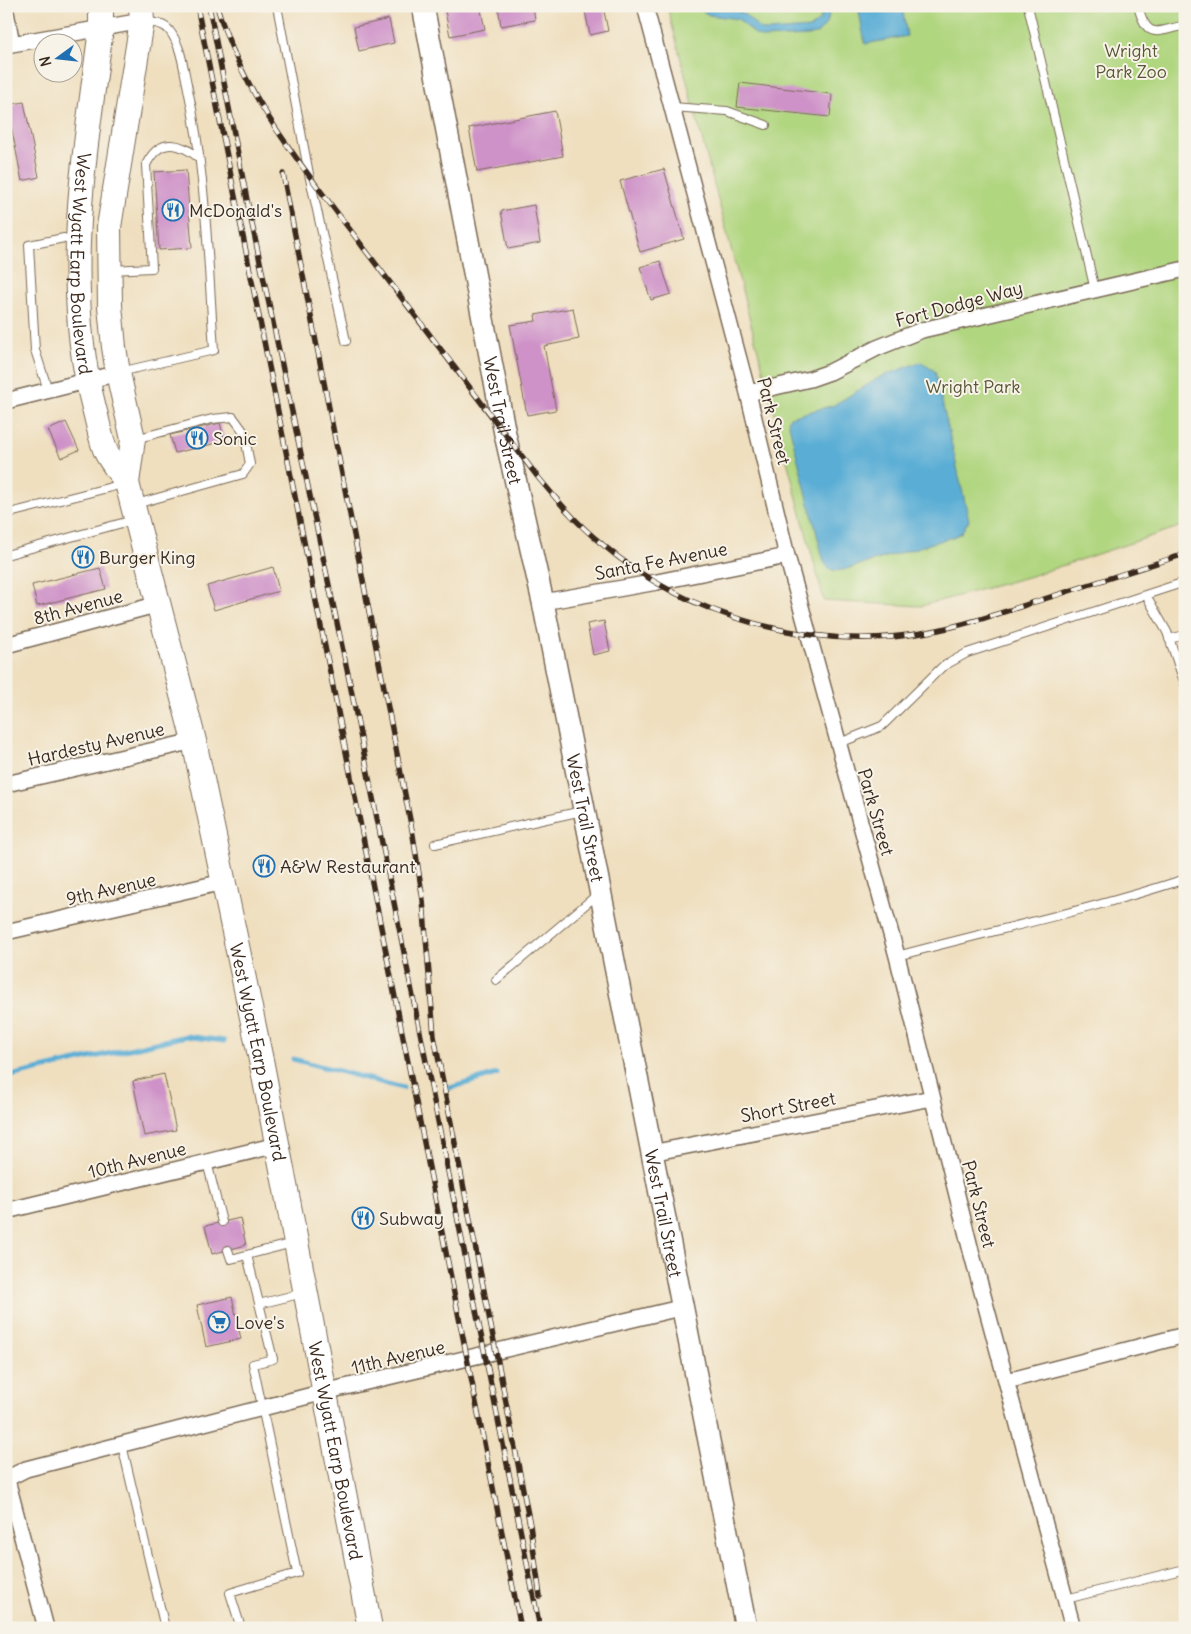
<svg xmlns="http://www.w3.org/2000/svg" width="1191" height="1634" viewBox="0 0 1191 1634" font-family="Delius,sans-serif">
<rect width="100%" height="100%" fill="#f7f3e8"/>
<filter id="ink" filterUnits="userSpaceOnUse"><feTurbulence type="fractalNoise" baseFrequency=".02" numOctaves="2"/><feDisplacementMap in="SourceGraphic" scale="10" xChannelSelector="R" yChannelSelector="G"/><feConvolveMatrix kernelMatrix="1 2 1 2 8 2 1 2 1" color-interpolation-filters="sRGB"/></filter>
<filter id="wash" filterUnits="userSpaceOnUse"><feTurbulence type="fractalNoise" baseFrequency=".0096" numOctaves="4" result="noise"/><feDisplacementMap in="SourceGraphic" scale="20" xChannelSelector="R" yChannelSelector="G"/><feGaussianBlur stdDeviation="1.12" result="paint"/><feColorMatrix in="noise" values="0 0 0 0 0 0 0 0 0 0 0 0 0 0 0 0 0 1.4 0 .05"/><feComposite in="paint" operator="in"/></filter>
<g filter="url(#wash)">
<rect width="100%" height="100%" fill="#efdfbf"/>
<path fill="#b1d680" stroke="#76804f" d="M667,6H1185V525L1031,576L921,606L824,601Z"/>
<path fill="#5aadd5" stroke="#4a6c7a" d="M694,6C706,6 733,8 742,13C752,18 756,31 768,31L810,28L821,19L820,6H831L827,23L818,33L809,36L763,38L756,35L738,19L709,15Z
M858,6H902L907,36L865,44Z
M920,362L935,371L969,520L961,533L953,537L843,570C834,571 829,571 824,562L788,421L790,417L834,405L880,377Z"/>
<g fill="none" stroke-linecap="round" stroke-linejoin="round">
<path stroke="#5aadd5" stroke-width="5" d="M293,1059L403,1088
M6,1077L186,1036L224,1041
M450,1088L497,1074"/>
</g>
<g id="blocks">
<path fill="#ce91c8" d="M444,6H480L485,29L450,36Z
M498,6H533L535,20L501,26Z
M584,6H603L608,31L590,35Z
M389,19L394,43L359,51L354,27Z
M740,83L832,94L830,117L737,107Z
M24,102L39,177L22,181L7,105Z
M555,111L563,156L477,172L469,128Z
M664,169L684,239L640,252L620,181Z
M186,170L192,248L159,250L154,172Z
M534,205L540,243L508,249L501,211Z
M660,261L671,294L651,300L640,267Z
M573,308L579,339L544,346L556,410L527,415L510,325L536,321L535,315Z
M66,422L79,450L61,458L48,430Z
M220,423L225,441L175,453L170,435Z
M273,567L279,591L214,610L207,586Z
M100,568L106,589L37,606L32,585Z
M604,621L610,651L593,655L587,624Z
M164,1074L176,1130L144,1136L133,1081Z
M240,1218L246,1245L212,1254L205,1226Z
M232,1297L241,1339L206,1347L197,1305Z"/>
</g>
</g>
<g filter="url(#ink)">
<use href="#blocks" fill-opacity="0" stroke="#7a6956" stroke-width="1"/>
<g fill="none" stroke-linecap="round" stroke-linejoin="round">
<g stroke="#7a6956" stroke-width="10">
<path id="lane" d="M277,6L309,174L346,341
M1028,6L1095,290
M1138,6C1147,40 1156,32 1185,25
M672,107L727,111L766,125
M111,270L152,268L146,165C159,138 179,141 199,158
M120,372L214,350C208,261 206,171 187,84C183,66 181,45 169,30C163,23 153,22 144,22
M48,390L35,350L29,245L64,238L76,244
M135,439L212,419L233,417L244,432L250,464L243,474L136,504
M6,514L123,484
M6,555L133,520
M1146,595L1167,632L1185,684
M1169,639L1185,635
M837,744L882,726L942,667L967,653L1185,582
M435,844L582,811
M897,956C993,930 1091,910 1185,879
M496,980L598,894
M207,1162L222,1222
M228,1250L231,1259L293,1243
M259,1304L303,1293
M122,1445L165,1628
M1066,1599L1185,1569
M241,1628L230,1593L297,1573L253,1364L273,1359L247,1255"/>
</g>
<g stroke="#7a6956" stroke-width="18">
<path id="street" d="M645,6L748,393L787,556L897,956L971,1251L1073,1628
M6,12L12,44
M6,45L142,21
M748,393L810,379L830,372L877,348L922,330L1185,269
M6,401L118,373
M543,602L657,582L787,556
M6,645L159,604
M6,784L194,741
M6,932L223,882
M651,1153L932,1098
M6,1211L277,1145
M1007,1381L1185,1335
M6,1476L46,1628
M6,1479L26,1469L324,1392L684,1307"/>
</g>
<g stroke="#7a6956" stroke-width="24">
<g id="secondary">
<path id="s1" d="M423,6L505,434L543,602L746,1628"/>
</g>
</g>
<g stroke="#7a6956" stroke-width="26">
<g id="primary">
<path id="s2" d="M101,6V29C85,155 61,282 94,408C98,422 100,438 106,452C111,462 120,473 127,483L194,741L262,1065L370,1628"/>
<path d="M127,483L133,439L118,373L114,347L110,306L109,227L142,21L141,6"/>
</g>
</g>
<use href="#lane" stroke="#fff" stroke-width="8"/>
<use href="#street" stroke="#fff" stroke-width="15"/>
<use href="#secondary" stroke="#fff" stroke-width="21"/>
<use href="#primary" stroke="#fff" stroke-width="24"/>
<g stroke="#3b2a1e" stroke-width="5.5">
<path id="rail" d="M197,6L521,1628
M209,6L249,210L349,679L540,1628
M217,6C243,98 307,172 363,247C421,323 479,399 537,476C557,500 577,524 602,544C688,618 816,653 928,632C966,625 1003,612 1041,600C1089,585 1137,569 1185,554
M283,174L413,835L423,900L434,1036L530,1525L540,1596"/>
</g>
<use href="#rail" stroke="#f7f3e8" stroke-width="4" stroke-dasharray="11" stroke-linecap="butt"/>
</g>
</g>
<defs>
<g id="restaurant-ring" transform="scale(1.125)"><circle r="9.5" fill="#f7f3e8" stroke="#1f6fb2" stroke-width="1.5"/><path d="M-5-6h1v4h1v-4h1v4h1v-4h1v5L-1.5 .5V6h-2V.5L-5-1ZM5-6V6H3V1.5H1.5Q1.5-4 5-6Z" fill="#1f6fb2"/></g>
<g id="supermarket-ring" transform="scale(1.125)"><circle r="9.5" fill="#f7f3e8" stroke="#1f6fb2" stroke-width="1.5"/><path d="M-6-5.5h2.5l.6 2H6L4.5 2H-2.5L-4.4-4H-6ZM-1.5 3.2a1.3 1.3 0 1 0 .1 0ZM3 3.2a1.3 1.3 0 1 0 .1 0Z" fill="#1f6fb2"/></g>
</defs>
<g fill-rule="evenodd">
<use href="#restaurant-ring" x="173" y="210"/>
<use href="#restaurant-ring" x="197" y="438"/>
<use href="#restaurant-ring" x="83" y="557"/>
<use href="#restaurant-ring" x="264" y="866"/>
<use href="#restaurant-ring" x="363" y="1218"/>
<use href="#supermarket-ring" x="219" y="1322"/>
</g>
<g text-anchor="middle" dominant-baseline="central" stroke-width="4" stroke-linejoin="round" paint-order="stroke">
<g font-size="18" fill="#585536" stroke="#f7f3e8">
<text x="1131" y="50">Wright<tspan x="1131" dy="21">Park Zoo</tspan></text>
<text x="973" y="386">Wright Park</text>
</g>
<g font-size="18" fill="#3b2a1e" stroke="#f7f3e8" text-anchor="start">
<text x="189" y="210">McDonald's</text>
<text x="213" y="438">Sonic</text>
<text x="99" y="557">Burger King</text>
<text x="280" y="866">A&amp;W Restaurant</text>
<text x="379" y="1218">Subway</text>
<text x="235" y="1322">Love's</text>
</g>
<g font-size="18" fill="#3b2a1e" stroke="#f7f3e8">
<text stroke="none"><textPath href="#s2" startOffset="259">West Wyatt Earp Boulevard</textPath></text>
<text transform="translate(959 304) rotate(-15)">Fort Dodge Way</text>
<text stroke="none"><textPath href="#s1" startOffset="422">West Trail Street</textPath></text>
<text transform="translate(774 421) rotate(76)">Park Street</text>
<text transform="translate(661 561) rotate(-11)">Santa Fe Avenue</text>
<text transform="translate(78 607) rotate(-15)">8th Avenue</text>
<text transform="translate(96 744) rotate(-13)">Hardesty Avenue</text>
<text transform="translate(876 812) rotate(74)">Park Street</text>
<text stroke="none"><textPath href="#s1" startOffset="828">West Trail Street</textPath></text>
<text transform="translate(111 889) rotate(-13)">9th Avenue</text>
<text stroke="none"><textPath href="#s2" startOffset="1072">West Wyatt Earp Boulevard</textPath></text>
<text transform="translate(788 1107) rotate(-11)">Short Street</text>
<text transform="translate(137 1160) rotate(-14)">10th Avenue</text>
<text transform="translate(979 1204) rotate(76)">Park Street</text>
<text stroke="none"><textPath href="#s1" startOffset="1231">West Trail Street</textPath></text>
<text transform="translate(398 1357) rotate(-13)">11th Avenue</text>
<text stroke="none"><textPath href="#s2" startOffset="1478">West Wyatt Earp Boulevard</textPath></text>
</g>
</g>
<rect width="1191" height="1634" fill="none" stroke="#f7f3e8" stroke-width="25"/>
<g transform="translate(58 58) rotate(255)"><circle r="24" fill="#f7f3e8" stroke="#aca397"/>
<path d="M0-4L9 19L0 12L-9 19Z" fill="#1f6fb2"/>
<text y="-8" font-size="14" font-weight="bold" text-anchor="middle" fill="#3b2a1e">N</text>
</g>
</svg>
